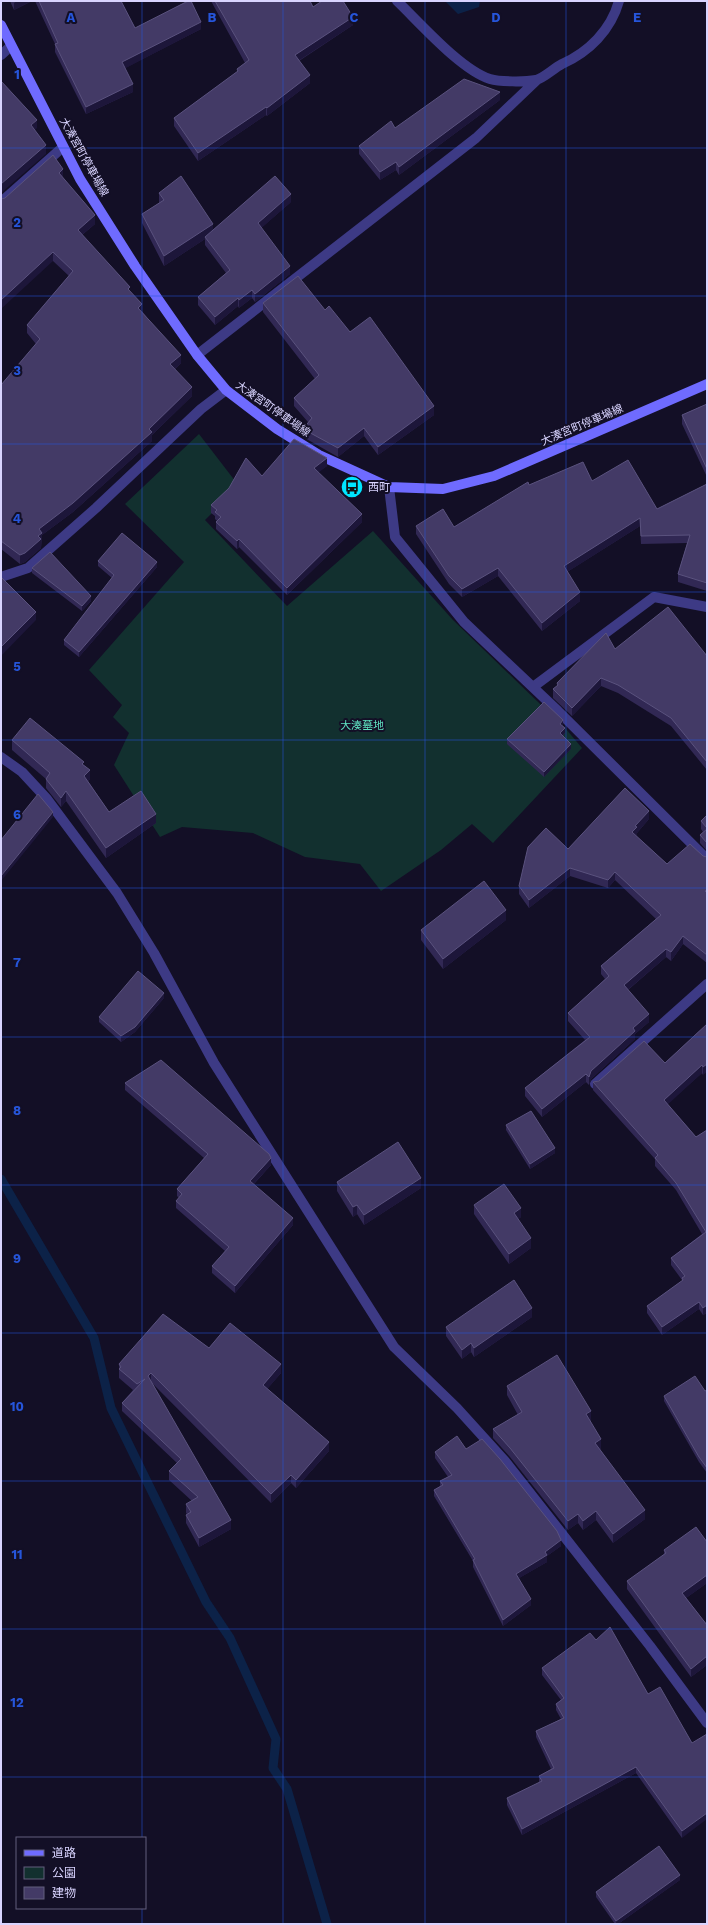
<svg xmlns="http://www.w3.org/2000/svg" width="708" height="1925" viewBox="0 0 708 1925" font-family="'Work Sans','Noto Sans JP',sans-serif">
<rect width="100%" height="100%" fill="#130f26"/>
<path fill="#12302f" d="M199,434L239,486L205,520L287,606L373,531L453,620L566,729L582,748L493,843L472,824L441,850L381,891L360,864L305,857L253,833L182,827L160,837L114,765L129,733L113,717L122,705L89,670L184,562L125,504Z"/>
<path fill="#0c2248" d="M445,1H480L479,7L458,14Z"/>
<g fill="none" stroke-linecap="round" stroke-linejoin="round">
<path stroke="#0c2248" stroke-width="9" d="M1,1179L94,1338L111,1408L206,1602L230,1638L276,1739L273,1768L287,1789L327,1924"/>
<path stroke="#3d3a85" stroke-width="10" d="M1,55L11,46
M1,202L63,147"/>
<path stroke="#3d3a85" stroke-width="10" d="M397,1C420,23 461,70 490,79C500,82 525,82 536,80C544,78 554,68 562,64C589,52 611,30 619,1
M197,355L476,138L537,80
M389,487L395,537L464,622L558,711L707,859
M1,577L28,568L96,508L201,409L226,390
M533,687L654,597L707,607
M1,757L22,772L47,799L117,893L154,953L214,1063L394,1347L457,1408L505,1461L650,1646L707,1723
M595,1084L707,984"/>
<path stroke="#6f6bff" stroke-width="10" d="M1,25L80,179L135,266L197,355L226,390L277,429L319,455L389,487L443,489L494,476L707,384"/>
</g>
<path fill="#312854" d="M10,1H32L14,10Z
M35,1H121L135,28L201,29L125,68L133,92L86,114L55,52V44Z
M211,1H310L313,7L353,25L299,61L310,83L267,116L266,115L198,161L174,126V118L237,72V69L245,63Z
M500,100L399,175L396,170L380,180L359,154V146L395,128Z
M63,178L95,224L82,235L130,292L142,311L181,363L175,369L192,396L152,435V441L73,512L42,535L41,548L25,562L20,564L1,549V385L36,344L27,333V325L69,276L53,261L5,198Z
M159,193L213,230L291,202L261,228L290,274L255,302L252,298L239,308L238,306L215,325L198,305V297L226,273L205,245V239L164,266L142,223V214L159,203Z
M263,303L325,310L350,332L434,415L378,455L364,436L338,457L303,437V429L308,422L294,406V398L315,379L263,312Z
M707,404V477L682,424V415Z
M327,466L318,472L362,522L287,595L239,547L237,549L216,529V522L217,521L215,519V516L211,513V505L262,476Z
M592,481L657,509L707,484V591L678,582V574L687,543L641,544L640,526L567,572L580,601L542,631L498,576L462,597L449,584L416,534V526L454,527L529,485Z
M98,561L157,567L79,657L64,645V640L112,578L98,566Z
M32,568L91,601L82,611L32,573Z
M615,649L707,656V770L671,726L618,693L601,686L572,716L553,698V689L557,686V683Z
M563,725V726L565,733L563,736L571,749L544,777L507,744V739Z
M12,740L84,765L90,779L88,781L109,812L156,823L106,858L66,801L61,807L46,788V779L12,750Z
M707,815V851L700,843V835L703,832L701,829V821Z
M649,819L637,833L636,836L667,864L703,856L707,857V963L683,944L671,961L666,957L628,990L649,1022L635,1034V1039L591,1079L589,1085L586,1082L542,1117L525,1096V1088L585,1040L568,1021V1013L605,979L601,974V966L656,919L615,880L608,888L570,876L529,908L519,894V886L568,849Z
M506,920L443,969L421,940V930Z
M164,998L135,1032L121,1042L99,1022V1017Z
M707,1024L703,1075L702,1073L667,1104L696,1137L707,1130V1313L703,1315L699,1309L662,1335L647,1313V1306L682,1281V1280L671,1265V1258L702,1234L676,1190L655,1166V1159L593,1090V1082L665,1063Z
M125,1083L271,1165L254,1184L293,1225L235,1293L212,1273V1266L225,1251L176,1208V1201L179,1198L177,1196V1189L204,1158L125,1090Z
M506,1125L555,1153L530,1169L506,1130Z
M337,1182L421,1188L364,1225L357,1214L353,1217L337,1191Z
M474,1205L521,1217L518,1219L531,1248L509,1264L474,1214Z
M532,1317L474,1357L471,1352L462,1359L446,1336V1327Z
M209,1348L281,1373L267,1389L329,1451L296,1488L291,1483L271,1503L152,1383L231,1529L199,1547L186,1523V1515L187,1514L186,1513V1504L192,1501L169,1480V1471L177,1463L122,1411V1403L133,1390L119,1378V1364Z
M507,1386L591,1420L590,1421L601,1448L600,1449L645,1519L613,1543L596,1520L583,1530L578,1523L568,1530L510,1457L493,1438V1429L518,1415L507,1395Z
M707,1390V1473L699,1462L664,1401V1396L705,1391Z
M466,1449L561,1546L547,1556V1562L519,1578L531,1605L503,1626L473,1567V1561L434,1496V1490L440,1486V1481L448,1477L435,1458V1452Z
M707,1542V1583L686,1598L707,1625V1665L691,1677L627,1589V1581L664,1555V1550Z
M596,1640L648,1694L692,1743L682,1838L636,1773L522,1835L507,1805V1798L539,1783V1776L551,1769L536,1737V1731L561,1719L556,1710V1704L561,1700L542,1675V1668Z
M680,1880L618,1924H615L596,1897V1892Z"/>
<path fill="#1d163a" d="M17,1H32L14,10V3Z
M353,17V25L295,63V55Z
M201,22V29L122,70V62Z
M310,75V83L267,116V108Z
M133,84V92L86,114V107Z
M500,92V100L399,175V167Z
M266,107V115L198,161V153Z
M37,120V128L31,134V125Z
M46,145V154L1,193V184Z
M396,162V170L380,180V172Z
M63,169V178L59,182V173Z
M291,194V202L258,231V223Z
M95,215V224L78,238V230Z
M213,224V234L205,237V239L164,266V256Z
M53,252V261L1,309V300Z
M290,266V274L255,302V294Z
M252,290V298L239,308V300Z
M238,298V306L215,325V317Z
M142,304V313L138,308Z
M181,355V363L170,373V364Z
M192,387V396L152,435V441L73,512L42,535L41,548L25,562L20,564V555L38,536L39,529L149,429Z
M434,406V415L378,455V447Z
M364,428V436L338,457V448Z
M327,458V466L314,476V468Z
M362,514V522L287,595V588Z
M640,518V526L564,574V566Z
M239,539V547L237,549V541Z
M157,562V567L79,657V652Z
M498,568V576L462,597V589Z
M580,592V601L542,631V623Z
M91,596V601L82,611V606Z
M36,612V620L1,656V647Z
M601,678V686L572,716V708Z
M563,720V725L560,729V724Z
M565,728V733L560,738V733Z
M571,744V749L544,777V772Z
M90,770V779L84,786V776Z
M66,791V801L61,807V798Z
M649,811V819L637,833V835L632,840V832L635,826Z
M53,812V817L1,881V876Z
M156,814V823L106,858V848Z
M570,868V876L529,908V900Z
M615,872V880L608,888V880Z
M506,910V920L443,969V959Z
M683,936V944L671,961V952Z
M666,949V957L624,993V985Z
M164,993V998L135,1032L121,1042V1036Z
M649,1014V1022L635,1034V1039L591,1079L589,1085V1077L591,1071L633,1028Z
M707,1064V1072L703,1075V1067Z
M702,1065V1073L664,1108V1100Z
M586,1074V1082L542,1117V1109Z
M555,1148V1153L530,1169V1164Z
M271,1158V1165L250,1188V1181Z
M421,1178V1188L364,1225V1215Z
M357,1205V1214L353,1217V1207Z
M521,1208V1217L514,1223V1213Z
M293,1218V1225L235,1293V1286Z
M531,1238V1248L509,1264V1254Z
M699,1302V1309L662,1335V1327Z
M707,1305V1313L703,1315V1308Z
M532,1308V1317L474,1357V1348Z
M471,1343V1352L462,1359V1350Z
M281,1364V1373L263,1394V1385Z
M151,1373V1382L148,1376Z
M591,1411V1420L586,1423V1414Z
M601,1439V1448L595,1452V1443Z
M329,1442V1451L296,1488V1480Z
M291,1475V1483L271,1503V1494Z
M645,1510V1519L613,1543V1534Z
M596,1511V1520L583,1530V1521Z
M578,1514V1523L568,1530V1521Z
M231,1520V1529L199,1547V1538Z
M561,1540V1546L547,1556V1562L516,1580V1574Z
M707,1575V1583L682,1601V1593Z
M531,1599V1605L503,1626V1620Z
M707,1656V1665L691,1677V1669Z
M636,1767V1773L522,1835V1829Z
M707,1813V1819L682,1838V1831Z
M680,1875V1880L618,1924H616V1921Z"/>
<path fill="#433a66" stroke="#5a527e" d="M39,1H121L135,28L188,1H191L201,22L122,62L133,84L86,107L55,44L58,43Z
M215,1H310L313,7L322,1H343L353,17L295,55L310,75L267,108L266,107L198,153L174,118L238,71L237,69L249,60Z
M464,79L500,92L399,167L396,162L380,172L359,146L391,121L395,128Z
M1,81L37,120L31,125L46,145L1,184Z
M53,155L63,169L59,173L95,215L78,230L130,287L128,289L142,304L138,308L181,355L170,364L192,387L149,429L152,432L73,503L39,529L42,533L38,536L41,539L25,553L20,555L1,541V385L40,339L27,325L73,271L53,252L1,300V199L5,198Z
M181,176L213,224L164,256L142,214L164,200L159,193Z
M275,176L291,194L258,223L290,266L255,294L252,290L239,300L238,298L215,317L198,297L230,270L205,237Z
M298,276L325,310L329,306L350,332L370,317L434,406L378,447L364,428L338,448L303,429L312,418L294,398L319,375L263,303Z
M707,404V469L682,415Z
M294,439L327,458L314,468L362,514L287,588L239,539L237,541L216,522L221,517L215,512L217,510L211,505L229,488L246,458L262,476Z
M628,460L657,509L707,484V583L678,574L690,535L641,536L640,518L564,566L580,592L542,623L498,568L462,589L449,576L416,526L443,509L454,527L528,482L529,485L583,462L592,481Z
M122,533L157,562L79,652L64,640L114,575L98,561Z
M50,552L91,596L82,606L32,568Z
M1,577L36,612L1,647Z
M668,607L707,656V762L671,718L618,685L601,678L572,708L553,689L558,685L557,683L606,633L615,649Z
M544,702L563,720L560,724L565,728L560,733L571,744L544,772L507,739Z
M30,718L84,762L82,764L90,770L84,776L109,812L141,791L156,814L106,848L66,791L61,798L46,779L50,773L12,740Z
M625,788L649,811L635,826L637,827L632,832L667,864L690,844L703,856L707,857V890L705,891L707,893V955L683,936L671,952L666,949L624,985L649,1014L633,1028L635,1031L591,1071L589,1077L586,1074L542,1109L525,1088L590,1037L568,1013L609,976L601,966L661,915L615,872L608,880L570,868L529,900L519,886L528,847L546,828L568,849Z
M38,794L53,812L1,876V840Z
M707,815V828L701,821Z
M707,829V843L700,835Z
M484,881L506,910L443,959L421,930Z
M138,971L164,993L135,1027L121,1036L99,1017Z
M707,1024V1064L703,1067L702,1065L664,1100L696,1137L707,1130V1305L703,1308L699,1302L662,1327L647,1306L683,1280L682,1278L685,1276L671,1258L706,1232L676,1183L655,1158L658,1155L593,1082L599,1081L644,1041L665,1063Z
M161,1060L269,1154L271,1158L250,1181L293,1218L235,1286L212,1266L229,1247L176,1201L182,1194L177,1189L208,1154L125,1083Z
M531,1111L555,1148L530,1164L506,1125Z
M398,1142L421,1178L364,1215L357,1205L353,1207L337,1182Z
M504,1184L521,1208L514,1213L531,1238L509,1254L474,1205Z
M514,1280L532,1308L474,1348L471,1343L462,1350L446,1327Z
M163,1314L209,1348L230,1323L281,1364L263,1385L329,1442L296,1480L291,1475L271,1494L151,1373L148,1376L231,1520L199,1538L186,1515L191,1512L186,1504L198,1497L169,1471L181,1459L122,1403L145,1379L137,1384L119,1369L121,1367L119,1364Z
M557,1355L591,1411L586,1414L601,1439L595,1443L645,1510L613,1534L596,1511L583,1521L578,1514L568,1521L510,1448L493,1429L522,1412L507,1386Z
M695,1376L705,1391L707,1390V1468L699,1457L664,1396Z
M457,1436L466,1449L482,1439L500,1459L557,1531L561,1540L545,1552L547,1555L516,1574L531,1599L503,1620L473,1560L475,1559L434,1490L443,1485L440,1481L452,1475L435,1452Z
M696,1527L707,1542V1575L682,1593L707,1625V1656L691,1669L627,1581L666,1553L664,1550Z
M610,1627L648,1694L660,1687L692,1743L707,1734V1813L682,1831L636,1767L522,1829L507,1798L542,1781L539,1776L554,1768L536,1731L564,1718L556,1704L564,1698L542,1668L590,1633L596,1640Z
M659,1846L680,1875L616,1921L596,1892Z"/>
<path fill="none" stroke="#2655da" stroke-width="1" stroke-opacity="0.55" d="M142,1V1838M283,1V1924M425,1V1924M566,1V1924M1,148H707M1,296H707M1,444H707M1,592H707M1,740H707M1,888H707M1,1037H707M1,1185H707M1,1333H707M1,1481H707M1,1629H707M1,1777H707M142,1908V1924"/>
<defs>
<g id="bus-disc" transform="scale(1.15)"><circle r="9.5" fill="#00e5ff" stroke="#130f26"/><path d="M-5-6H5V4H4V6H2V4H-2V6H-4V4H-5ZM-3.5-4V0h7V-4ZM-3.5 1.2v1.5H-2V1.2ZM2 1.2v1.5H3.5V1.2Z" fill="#111"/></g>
</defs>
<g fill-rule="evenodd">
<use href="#bus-disc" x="352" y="487"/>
</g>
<g text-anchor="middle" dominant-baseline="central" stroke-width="4" stroke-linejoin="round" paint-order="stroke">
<g font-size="11" fill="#d9d4ff" stroke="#130f26">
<text transform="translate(84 157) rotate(61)">大湊宮町停車場線</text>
<text transform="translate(273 409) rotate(35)">大湊宮町停車場線</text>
<text transform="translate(582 425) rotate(-23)">大湊宮町停車場線</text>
</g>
<g font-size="11" fill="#d9d4ff" stroke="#130f26" text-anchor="start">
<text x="368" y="487">西町</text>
</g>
<g font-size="11" fill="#5fe0c0" stroke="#130f26">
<text x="362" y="725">大湊墓地</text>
</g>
</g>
<g font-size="13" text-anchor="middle" font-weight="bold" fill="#2655da" stroke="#130f26" stroke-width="4" stroke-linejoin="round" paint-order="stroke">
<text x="71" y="22">A</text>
<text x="212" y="22">B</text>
<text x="354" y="22">C</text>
<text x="496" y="22">D</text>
<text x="637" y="22">E</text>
<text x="17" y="79">1</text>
<text x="17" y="227">2</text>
<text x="17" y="375">3</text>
<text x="17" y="523">4</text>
<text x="17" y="671">5</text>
<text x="17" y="819">6</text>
<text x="17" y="967">7</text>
<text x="17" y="1115">8</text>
<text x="17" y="1263">9</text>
<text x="17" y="1411">10</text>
<text x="17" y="1559">11</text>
<text x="17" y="1707">12</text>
</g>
<rect width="708" height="1925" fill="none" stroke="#d9d4ff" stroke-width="4"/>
<rect x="16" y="1837" width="130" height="72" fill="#130f26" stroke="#625e7d"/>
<rect x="24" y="1850" width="20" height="6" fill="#6f6bff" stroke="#625e7d"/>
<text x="52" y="1857" font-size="12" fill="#d9d4ff">道路</text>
<rect x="24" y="1867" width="20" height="12" fill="#12302f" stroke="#625e7d"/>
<text x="52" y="1877" font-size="12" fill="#d9d4ff">公園</text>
<rect x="24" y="1887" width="20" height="12" fill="#433a66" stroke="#625e7d"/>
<text x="52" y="1897" font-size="12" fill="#d9d4ff">建物</text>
</svg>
